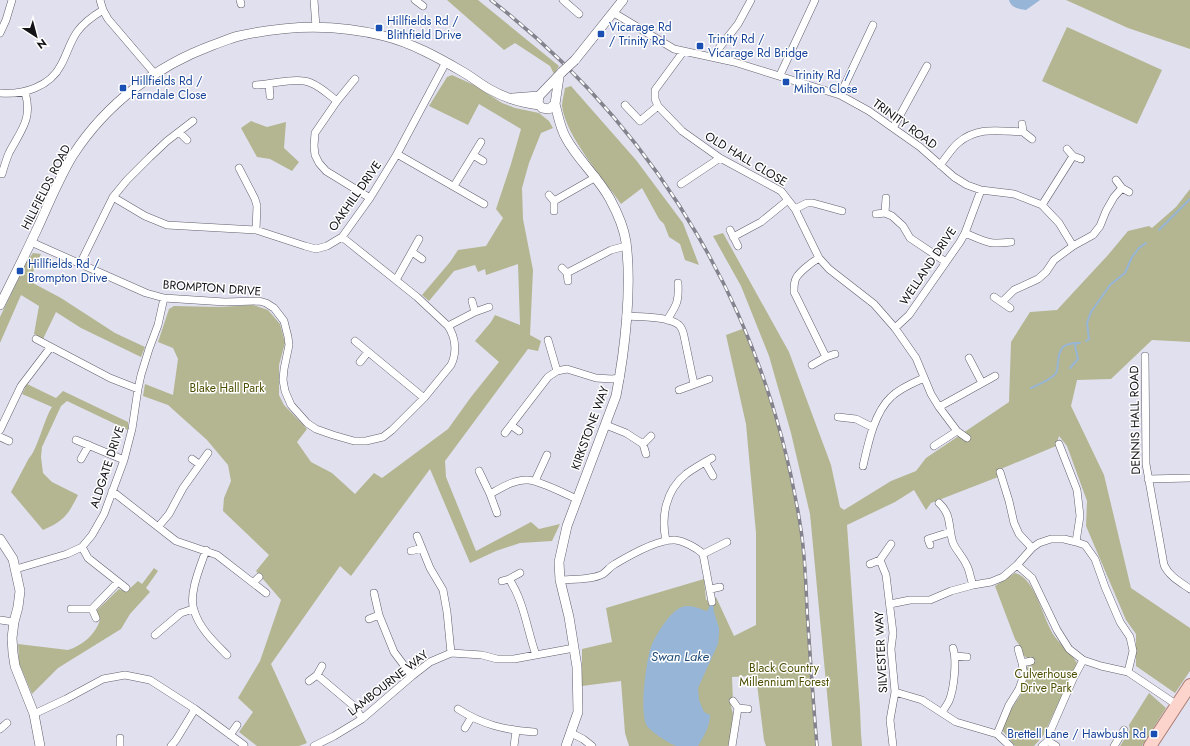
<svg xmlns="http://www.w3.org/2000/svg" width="1190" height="746" viewBox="0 0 1190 746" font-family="Jost,sans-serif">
<rect width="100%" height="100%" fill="#e1e0ef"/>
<path fill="#b4b691" d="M447,0H478L559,66L554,74L550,66L515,43L504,50Z
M1066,0H1190V49L1128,28Z
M1067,27L1162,70L1137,124L1042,81Z
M452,75L474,85L502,103L515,108L539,113L549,121L553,128L541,133L529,163L522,188L523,219L533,270L530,335L541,341L538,351L528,349L445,461L446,477L476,551L531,522L539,529L560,524L552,541L520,543L496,551L470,563L430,469L351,576L340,566L271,664L307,743L299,746H257L239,732L253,712L238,698L260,661L281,600L256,571L269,555L223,511L224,498L231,481L228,465L207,440L168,405L143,396L145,384L173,395L178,359L173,348L158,342L169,309L174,306L219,307L253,305L268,310L280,324L285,343L279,365V395L284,405L307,429L297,442L311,462L332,473L355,494L374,473L382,478L448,429L471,397L499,362L475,341L491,322L495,315L520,325L518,264L486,275L485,269L478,272L475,265L454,271L429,301L422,295L450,262L458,250L486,246L503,218L496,209L511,164L521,129L479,104L468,125L429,106L447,77Z
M571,86L636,160L683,223L699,265L685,260L680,244L669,237L664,224L659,219L642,188L621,204C603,178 566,137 562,106C562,101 564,94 565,88Z
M251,121L267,127L286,122L284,148L299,162L292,171L270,159L257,157L241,128Z
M1190,189V342L1152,340L1111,379L1077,380L1071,406L1104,475L1131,588L1190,628V671L1175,693L1136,666V634L1126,620L1086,526L1087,501L1067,446L1059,436L1056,446L996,471L998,477L931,503L926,510L914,490L895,502L847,525L860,709L861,734L862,746H832L810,514L791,433L769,356L741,286L713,236L723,233L789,352L831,465L840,507L844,510L891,481L916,471L926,458L1009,402L1011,342L1030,312L1057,310L1108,255L1128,231L1149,226L1152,228L1176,207Z
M33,253L41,254L29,281L61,298L115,333L145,347L141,357L81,328L56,312L43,339L34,334L39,306L21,295L0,343V317L27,261Z
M745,328C761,371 778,415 788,460C808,553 811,651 818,746H766L764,740L756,676L732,677L733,701L731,706L733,714L730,740L728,746H629L625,733L621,681L582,686V649L612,642L606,608L704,579L706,600L712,602L716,597L734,636L756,625V533L746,424L726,335Z
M27,384L56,398L63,391L128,422V430L67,401L61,406L42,447L41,457L43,473L52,482L78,495C68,515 64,521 43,530L11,492L29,458C37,451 44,419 52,407L22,394Z
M154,568L158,571L146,588L150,592L130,614L121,629L58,668L32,694L19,663L18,644L68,650C83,645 95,635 100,620L96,611L119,589L126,592L138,581L142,584Z
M1015,573C1036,578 1043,621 1055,637C1062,646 1071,653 1077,663L1043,736L1034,746H1015L1002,730L1006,717L1023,691L1026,668L1033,664L1031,661L1023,655L1020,646L1015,639L995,586Z
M1149,693L1166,708L1142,746H1120L1130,730L1129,725Z"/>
<path fill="#96b5d7" d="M1009,0H1040L1026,10C1019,9 1011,8 1009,0Z
M710,604H713L714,612L719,628V634L718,644L698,688L699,700L704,712L710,715C710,726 704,736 698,746C691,746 684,746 677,746C671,745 650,731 647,726C639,714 646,661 651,647C655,636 670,611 682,607C689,604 699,608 706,611L708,610Z"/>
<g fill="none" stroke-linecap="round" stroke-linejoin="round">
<path stroke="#96b5d7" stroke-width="2" d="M1159,230L1190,199
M1086,341L1089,339L1087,323L1091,312L1110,285L1125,273L1132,257L1139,248L1146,243
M1070,368L1078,359L1075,346L1077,343
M1031,388C1038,385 1052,379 1056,373C1058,370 1057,367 1058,363C1059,347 1063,343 1080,343"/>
<g stroke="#615f6c" stroke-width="8">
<path id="minor" d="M100,0L103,10L108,19L155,74
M240,0L241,4
M314,0L316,27
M415,0L423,6
M563,0L579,14
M614,13L674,49L734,62L840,95L869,111L893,128L920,147L954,177L967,185L981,190L1014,194L1042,205L1059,223L1073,246
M0,33L6,20L12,0
M683,52L655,90V99L658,106L682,131L720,158L781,191L795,209L819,258L829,269L874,304L895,328L916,358L931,394L939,407L957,431L967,438
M712,57L738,24L751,0
M780,75L815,0
M355,79L337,101L315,133L314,146L315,155L319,163L326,171L370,198
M269,84L270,96
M256,85C271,84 298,77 311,83C321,87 329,95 337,101
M0,93C23,95 50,87 61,65C67,54 70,42 77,32C84,22 93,16 103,10
M840,95L873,25
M625,105L640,121L658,106
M1022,124L1023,132L1032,139
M893,128L927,66
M179,132L187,140
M1067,149L1073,156L1081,159
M397,154L484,204
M473,155L483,161
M940,165C946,158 951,149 958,143C978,126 999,131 1023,132
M239,168L255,199L257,206L256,230
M2,174C4,167 6,160 9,153C21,130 33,119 25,92
M1116,180L1122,188L1129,192
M681,184L720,158
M454,186L481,142
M549,195L554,201V211
M113,197L145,216L167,225L256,230L305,246L316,249L327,246L342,237L370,198L397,154L446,62
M554,201L596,177
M1042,205L1073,156
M795,209L807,203H813L842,211
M885,213L886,198
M876,214L885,213L892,216L903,226L910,238L946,262
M730,230L738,246
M965,233C986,242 989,245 1011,242
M733,237L761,222L788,200
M31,242L146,293L164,298L225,302L259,301L266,303L274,308L284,321L288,337L289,345L284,369L283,380L285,391L291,405L307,423L316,429L333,435L354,441H366L383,437L392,430L424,398L451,365C457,353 456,338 448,326L417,297L342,237
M412,252L422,259
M819,258C812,262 796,274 795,281C794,284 794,288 794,292L826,357
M80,264L113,197L127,180L150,157L167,141L193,121
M562,268L567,273L568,281
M567,273L611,250L626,246
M396,280L419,239
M994,297L1010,308
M472,301L475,312
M1002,302L1014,290L1038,279L1046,272L1054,260L1073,246L1093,235L1100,226L1106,211L1114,197L1122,188
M626,316C639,317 669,316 679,325C682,328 683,331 684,336L694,384
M667,320C677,305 679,301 678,283
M448,326L475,312L489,307
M895,328L909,315L960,242L965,233L981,190
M36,339L110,378L138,389
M548,340L557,371
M355,341L424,398
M1145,356L1146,464L1164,565C1169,576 1180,582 1190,589
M969,358L982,383
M360,362L368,352
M812,365L826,357L835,354
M679,390L709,379
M939,407L995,376
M838,417L856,419L872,427
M606,425L626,433L643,444
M512,426L519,431
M0,430L21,386L50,348
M505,433L548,377L557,371L567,369L596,378L612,379L620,378
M0,437L9,441
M76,440L124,460
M1059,444L1077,490L1080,516L1076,542
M934,446L957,431
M646,454L643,444L651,436
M81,459L89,445
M192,459L199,464
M705,462L713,476
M863,466C868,444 874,413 891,397C900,388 913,383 924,378
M479,471L490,494L497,513
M1000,472L1009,501L1014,523L1019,534L1032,548
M1148,479L1190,478
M535,481L547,455
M112,491L176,541L217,555L266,593
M490,494C501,488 515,479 528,480C541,481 565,494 577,499
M939,503C952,515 948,527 953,543C956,550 963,557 966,564C970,570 970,578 973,585
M158,527L169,514L183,488L208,453
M417,536L430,568L443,590L447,612L451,653
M666,541C661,517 665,491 686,474C694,468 703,463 712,458
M891,544L880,560L886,575L893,633L891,649L895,692L890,720L893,746
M930,545L928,539L950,532
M82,547L88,558L126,588
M206,550C201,565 188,594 194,610C199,628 214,642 227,655
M411,551L422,548
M703,554L727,542
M870,564L880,560
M1017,565L1032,578L1057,630L1069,649L1083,660L1101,666L1128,672L1177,705
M16,569L67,554L82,547L92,535L104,514L124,460L132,429L138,389L141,375L149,349L158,325L164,298
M509,579C524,601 527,630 536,655
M560,580C573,579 592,580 603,574C607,571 611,566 615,564C630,555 658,539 675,540C684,541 697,548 703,554L712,602
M502,581L509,579L520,573
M253,583L259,577
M711,589L720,587
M374,593L379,615L394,652L412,676
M890,604L910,600H930L951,591L973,585L991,582L1003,577L1017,565L1032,548L1039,543L1051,539H1064L1076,542L1085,545L1095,559L1105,587L1120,622L1130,637L1133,651L1128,672
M71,609H92L118,582
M92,609L96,618
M369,619L379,615
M0,620L14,622
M155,635L181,613L193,609
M955,656L967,657
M1022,663L1031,661
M317,675L355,707L362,719
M309,681L317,675L322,666
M895,692L922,700L956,722L997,734L1010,746
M738,708L748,709
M458,709C483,725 505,730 534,732
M942,712C944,709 947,705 949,701C954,689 957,661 953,648
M34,714L66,699L103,679L125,675L150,680L195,709L244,745
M465,728L471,718
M0,729L7,723
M571,733L583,739L592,746
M997,734L1009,705L1019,689L1024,675L1022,663L1018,649
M230,735L237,725
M120,738V746
M1048,741L1056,746
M171,746L176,740L195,709
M314,746L334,736L362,719L412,676L430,662L451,653L482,655L497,659H514L574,648
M514,746L516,731
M732,746L738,708L733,701
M1042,746L1048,741L1049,734L1073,679L1083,660
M1114,746L1124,730"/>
</g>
<g stroke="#615f6c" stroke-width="10">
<path id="tertiary" d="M575,60L623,0
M559,77L555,104L549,109L542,108L538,103L539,96L562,72
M513,98L539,96
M555,104C558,115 560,128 566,138C578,160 598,177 610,199C617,212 624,228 626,242C632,288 625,350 616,396L567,526L559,562L560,580L569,617L577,667L578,712L566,746
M0,305C13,279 26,253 38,227C49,203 59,178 73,155C106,104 156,66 213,45C222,42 230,38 239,36C287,25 337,24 384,36C412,43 439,58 463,72C472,77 480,84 489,89C505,98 521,103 539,105
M0,539L13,559L20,591L18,607L14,622L12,638L13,653L15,666L34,714L40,746"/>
</g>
<g stroke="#ab7e76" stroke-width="14">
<path id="primary" d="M1150,746L1190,685"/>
</g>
<use href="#minor" stroke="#fff" stroke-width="7"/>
<use href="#tertiary" stroke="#fff" stroke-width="9"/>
<use href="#primary" stroke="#fdd4cb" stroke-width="12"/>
<g stroke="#83828d" stroke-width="3.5">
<path id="rail" d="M491,0C660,132 769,318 801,530C805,556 806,584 807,610C810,656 813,701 817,746"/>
</g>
<use href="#rail" stroke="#fff" stroke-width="2" stroke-dasharray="6" stroke-linecap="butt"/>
<g stroke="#615f6c" stroke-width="10" stroke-linecap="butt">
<path id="tertiary-bridge" d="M562,72L575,60"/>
</g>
<use href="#tertiary-bridge" stroke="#fff" stroke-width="9"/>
</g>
<g fill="#1a4fb4" stroke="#fff" stroke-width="1.5">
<rect x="375" y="24" width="8" height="8" rx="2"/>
<rect x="597" y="30" width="8" height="8" rx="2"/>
<rect x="696" y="42" width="8" height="8" rx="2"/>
<rect x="782" y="78" width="8" height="8" rx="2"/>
<rect x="119" y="84" width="8" height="8" rx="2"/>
<rect x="16" y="267" width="8" height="8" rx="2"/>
<rect x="1150" y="730" width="8" height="8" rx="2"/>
</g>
<g text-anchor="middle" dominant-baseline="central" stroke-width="3" stroke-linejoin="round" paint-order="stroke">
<g font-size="12" fill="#164399" stroke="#fff" text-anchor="start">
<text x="387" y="21">Hillfields Rd /<tspan x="387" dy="14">Blithfield Drive</tspan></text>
<text x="609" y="27">Vicarage Rd<tspan x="609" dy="14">/ Trinity Rd</tspan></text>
<text x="708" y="39">Trinity Rd /<tspan x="708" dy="14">Vicarage Rd Bridge</tspan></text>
<text x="794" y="75">Trinity Rd /<tspan x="794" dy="14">Milton Close</tspan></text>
<text x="131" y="81">Hillfields Rd /<tspan x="131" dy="14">Farndale Close</tspan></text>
<text x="28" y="264">Hillfields Rd /<tspan x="28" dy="14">Brompton Drive</tspan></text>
<text x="1146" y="734" text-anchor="end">Brettell Lane / Hawbush Rd</text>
</g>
<g font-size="12" fill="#141318" stroke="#fff">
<text transform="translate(905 124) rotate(36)">TRINITY ROAD</text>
<text transform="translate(746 159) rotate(31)">OLD HALL CLOSE</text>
<text transform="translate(46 187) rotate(-63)">HILLFIELDS ROAD</text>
<text transform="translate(355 196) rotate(-55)">OAKHILL DRIVE</text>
<text transform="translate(928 266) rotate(-56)">WELLAND DRIVE</text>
<text transform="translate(212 288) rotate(4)">BROMPTON DRIVE</text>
<text transform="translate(1135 420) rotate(-91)">DENNIS HALL ROAD</text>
<text transform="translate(590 428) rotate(-70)">KIRKSTONE WAY</text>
<text transform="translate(107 467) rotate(-72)">ALDGATE DRIVE</text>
<text transform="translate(881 652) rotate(-93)">SILVESTER WAY</text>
<text transform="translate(388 683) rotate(-38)">LAMBOURNE WAY</text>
</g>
<g font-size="12" fill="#4e4f03" stroke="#fff">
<text x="227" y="388">Blake Hall Park</text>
<text x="784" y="668">Black Country<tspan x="784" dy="14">Millennium Forest</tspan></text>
<text x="1046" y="674">Culverhouse<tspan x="1046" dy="14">Drive Park</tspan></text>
</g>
<g font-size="13" font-style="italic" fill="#1f4b77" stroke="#fff">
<text x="680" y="656">Swan Lake</text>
</g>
</g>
<g transform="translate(36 36) rotate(144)" stroke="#ffffff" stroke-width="3" paint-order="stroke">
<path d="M0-3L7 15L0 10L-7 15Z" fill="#141318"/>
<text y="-6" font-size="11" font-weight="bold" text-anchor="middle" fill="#141318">N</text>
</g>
</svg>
